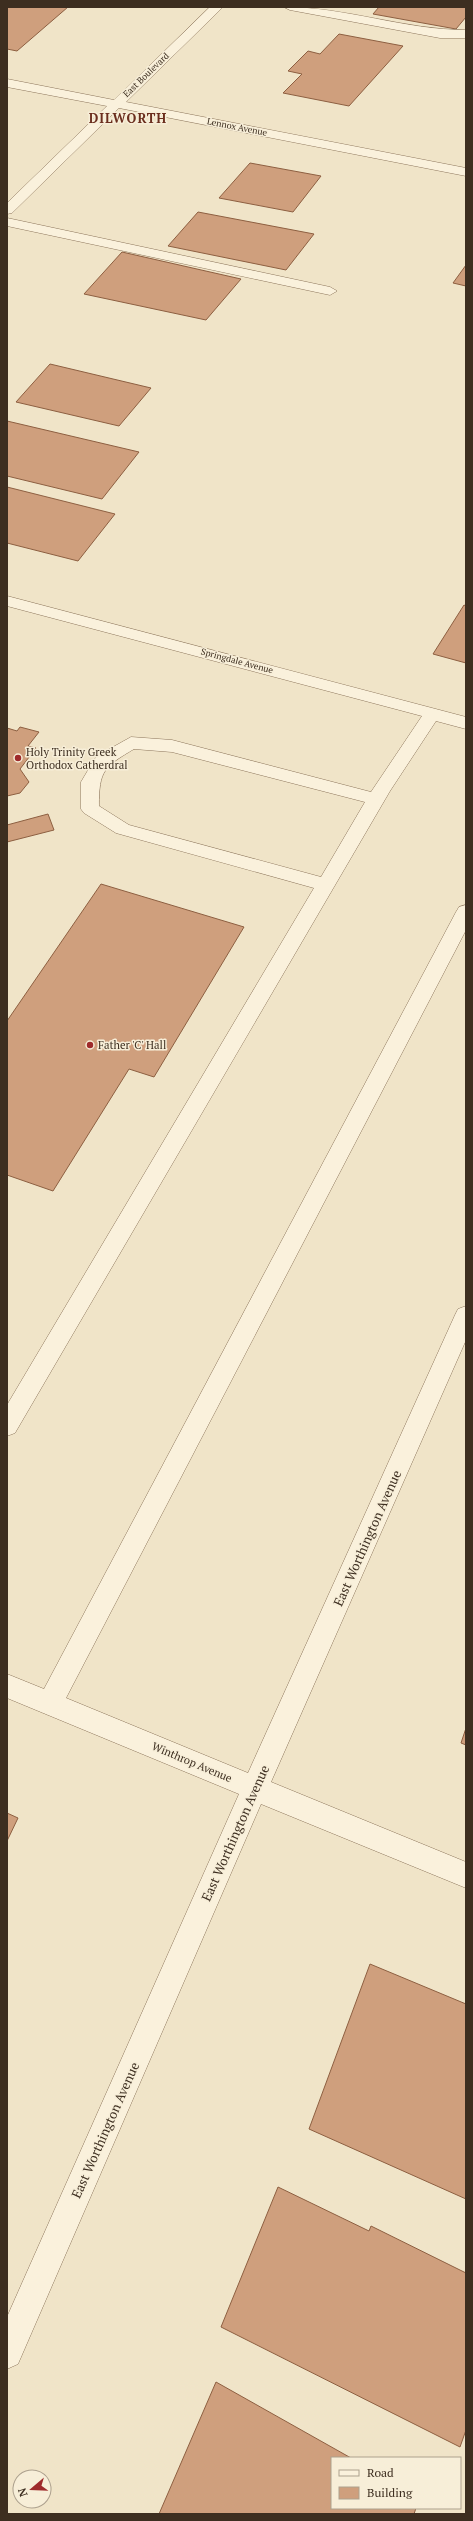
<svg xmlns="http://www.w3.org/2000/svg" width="473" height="2521" viewBox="0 0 473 2521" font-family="'PT Serif',serif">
<rect width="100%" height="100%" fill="#f0e4c8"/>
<path fill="#cf9f7d" stroke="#8d5f41" d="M7,7H68L17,51L7,49Z
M379,7H466V17L456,29L373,14Z
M339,34L403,46L349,106L283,93L302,74L288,71L308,51L320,54Z
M250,163L321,176L293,212L219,198Z
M198,212L314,234L286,270L168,246Z
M122,252L241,279L206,320L84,294Z
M466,265V286L453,283Z
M50,364L151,388L119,426L16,402Z
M7,421L139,452L102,499L7,476Z
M7,487L115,514L78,561L7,543Z
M464,605L466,606V663L433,654Z
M20,727L39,732L28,746L36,748L20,769L29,782L20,793L7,796V728L17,731Z
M48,814L54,830L7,842V825Z
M101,884L244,927L154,1077L129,1069L53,1191L7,1175V1021Z
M466,1728V1745L461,1743Z
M7,1813L18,1818L7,1841Z
M370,1964L466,2004V2199L309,2129Z
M278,2187L369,2231L371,2226L466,2273V2430L460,2447L221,2327Z
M216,2382L351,2458H332V2508H416L414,2514H159Z"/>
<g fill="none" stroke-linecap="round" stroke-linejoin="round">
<g stroke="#8d765c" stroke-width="1">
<path id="minor" d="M210,7H223L126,102L466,168V176L119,108L12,213L7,214V203L107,106L7,87V79L114,100Z
M284,7C346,7 405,30 466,30V38H440L290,10Z
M7,218L330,287L337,291L330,295L7,226Z
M7,596L466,717V729L436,721L390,791L15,1433L7,1436V1405L314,888L116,833L84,813L81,809V782L94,760L97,756L131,737L172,740L371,792L422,716L7,606ZM134,749L172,752L365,802L321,877L129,825L99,806C99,770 104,767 134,749Z
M466,905V930L66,1698L248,1773L455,1315L458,1309L466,1306V1340L271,1782L466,1862V1888L261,1804L18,2364L7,2369V2317L239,1794L7,1698V1674L44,1689L456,912L459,907Z"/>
</g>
<use href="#minor" fill="#faf1dc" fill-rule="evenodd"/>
</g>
<g fill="#9e2a2b" stroke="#f7eed8" stroke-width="1.5">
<circle cx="18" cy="758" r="4"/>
<circle cx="90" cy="1045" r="4"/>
</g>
<g text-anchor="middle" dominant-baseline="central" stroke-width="3" stroke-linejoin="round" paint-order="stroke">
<g font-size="9" fill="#3d2e20" stroke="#f7eed8">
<text transform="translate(146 75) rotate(-44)">East Boulevard</text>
<text transform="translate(237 127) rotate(11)">Lennox Avenue</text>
<text transform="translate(237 661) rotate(15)">Springdale Avenue</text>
</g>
<g font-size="11" fill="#3d2e20" stroke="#f7eed8" text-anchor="start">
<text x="26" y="752">Holy Trinity Greek<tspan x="26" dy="13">Orthodox Catherdral</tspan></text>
<text x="98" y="1045">Father 'C' Hall</text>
</g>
<g font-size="11" fill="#3d2e20" stroke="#f7eed8">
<text transform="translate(192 1762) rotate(23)">Winthrop Avenue</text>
</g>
<g font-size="13" font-weight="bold" letter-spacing="1" fill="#6b2e1e" stroke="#f7eed8">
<text x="128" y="118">DILWORTH</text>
</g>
<g font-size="13" fill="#3d2e20" stroke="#f7eed8">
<text transform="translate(367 1538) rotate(-66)">East Worthington Avenue</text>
<text transform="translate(235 1833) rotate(-66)">East Worthington Avenue</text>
<text transform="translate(105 2130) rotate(-66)">East Worthington Avenue</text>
</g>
</g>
<rect width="473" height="2521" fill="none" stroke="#3d2e20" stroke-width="16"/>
<rect x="331" y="2457" width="130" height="52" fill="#f7eed8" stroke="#ada18e"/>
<rect x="339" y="2470" width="20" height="6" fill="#faf1dc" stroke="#ada18e"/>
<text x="367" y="2477" font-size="12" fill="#3d2e20">Road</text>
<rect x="339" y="2487" width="20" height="12" fill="#cf9f7d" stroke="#ada18e"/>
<text x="367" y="2497" font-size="12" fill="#3d2e20">Building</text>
<g transform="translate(32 2489) rotate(251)"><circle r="19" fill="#f7eed8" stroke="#ada18e"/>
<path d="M0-3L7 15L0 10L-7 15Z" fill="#9e2a2b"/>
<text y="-6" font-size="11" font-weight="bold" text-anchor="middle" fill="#3d2e20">N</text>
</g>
</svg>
